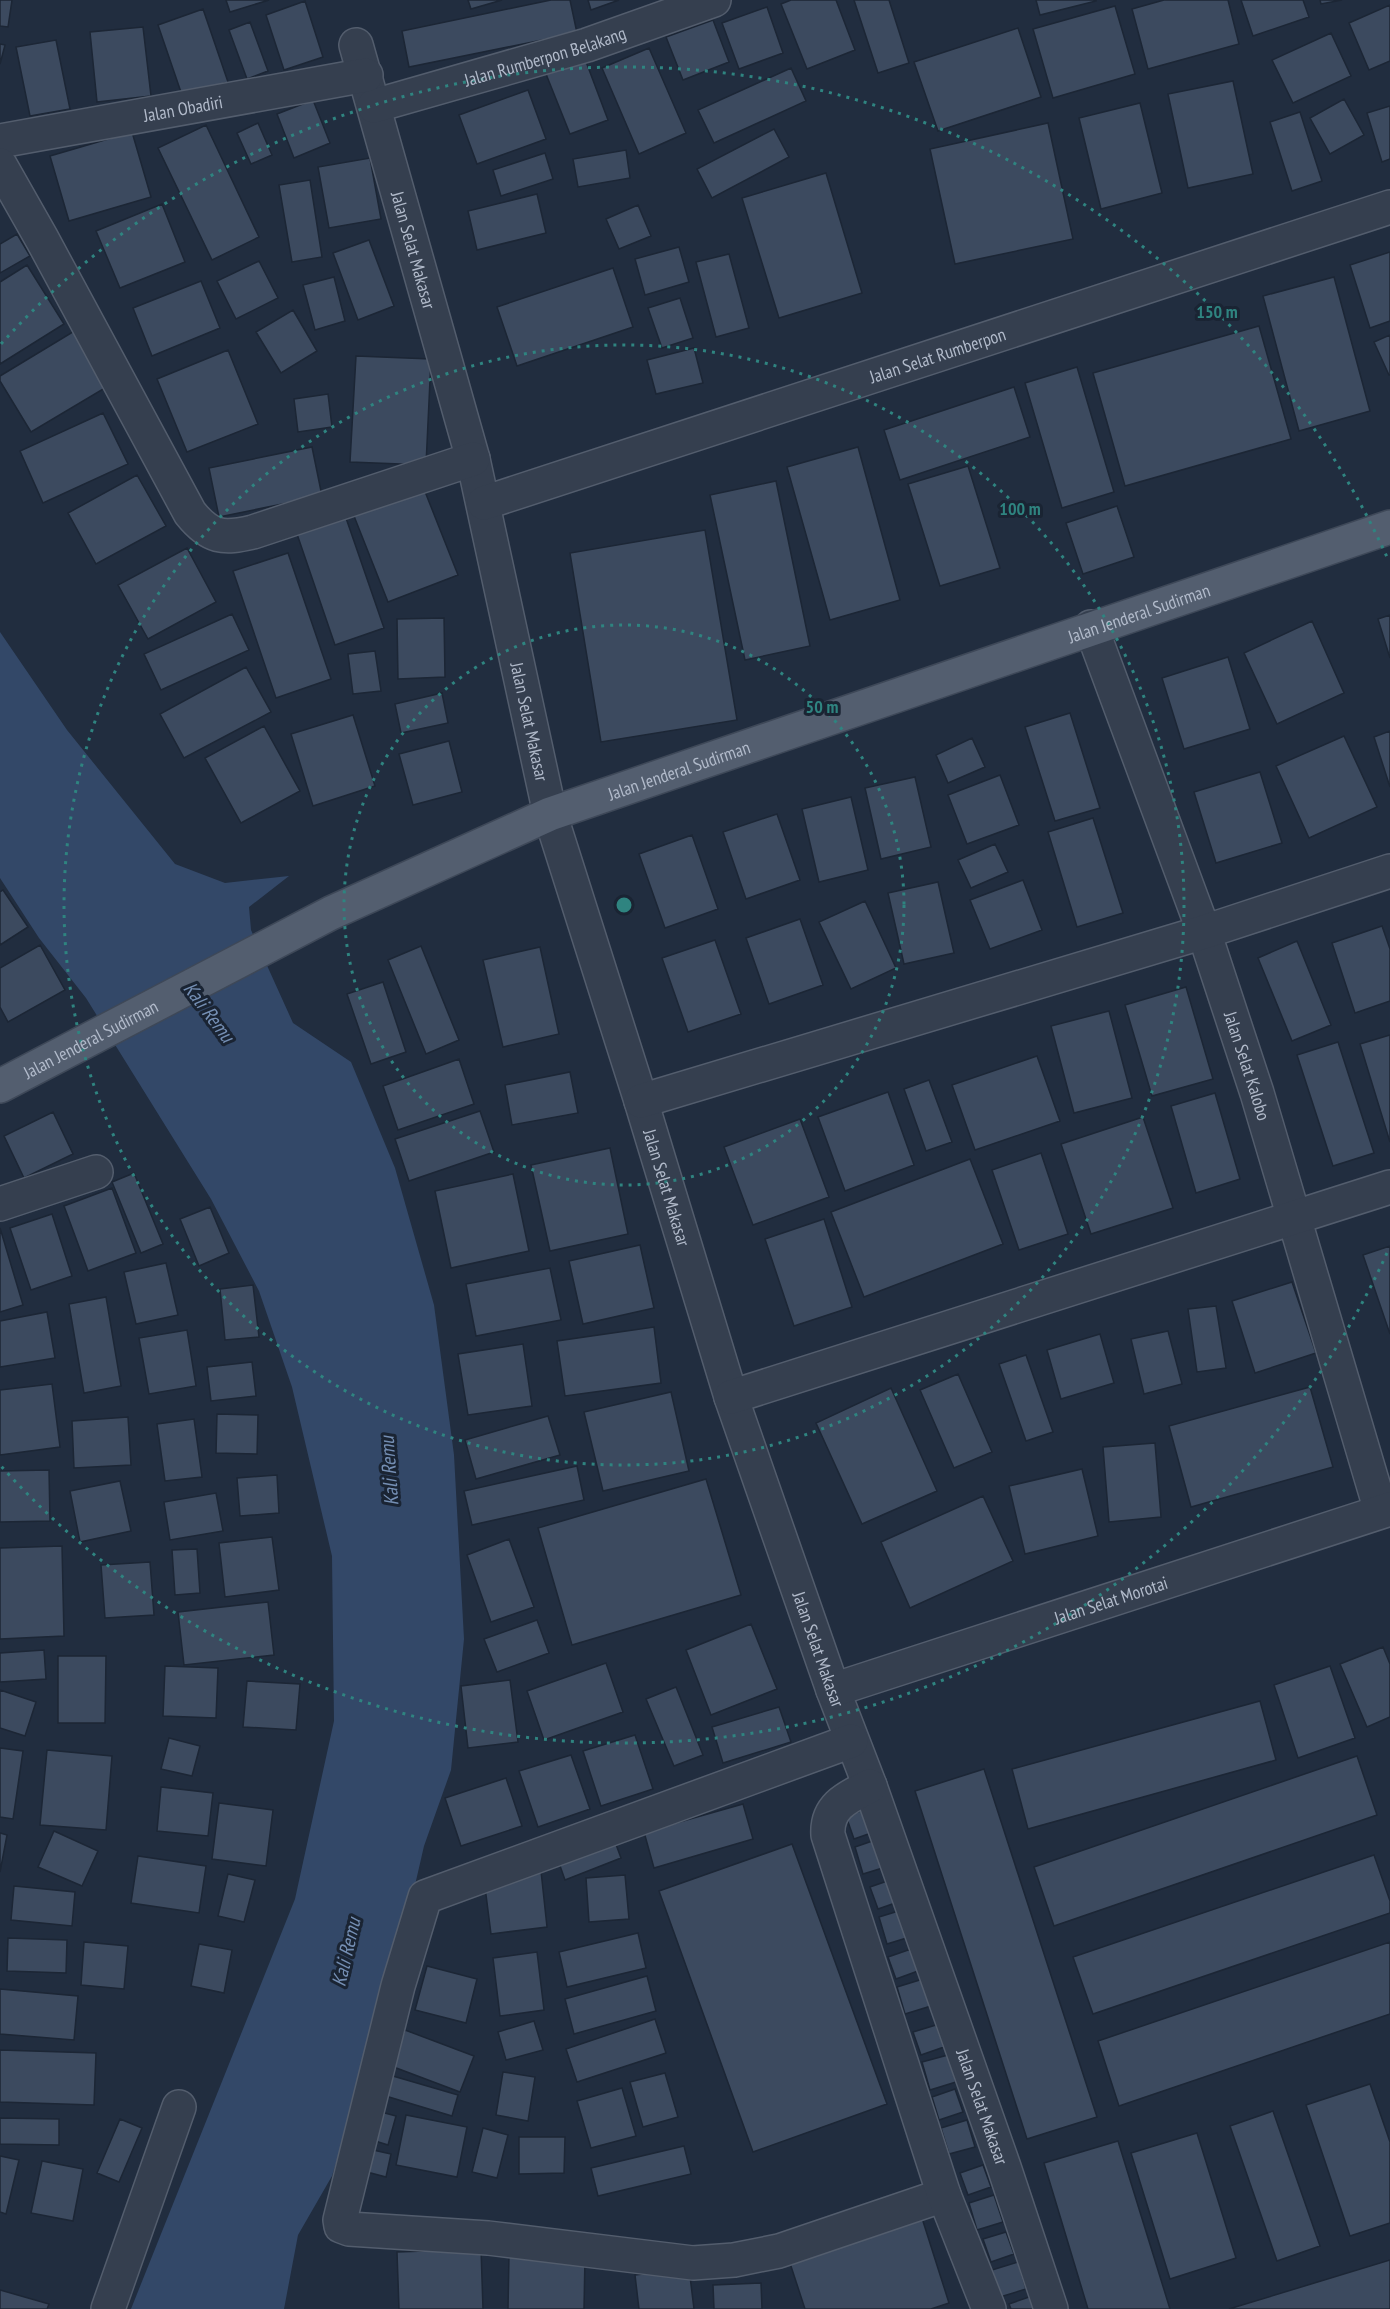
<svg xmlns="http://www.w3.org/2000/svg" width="1390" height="2309" viewBox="0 0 1390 2309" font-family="'PT Sans Narrow',sans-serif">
<rect width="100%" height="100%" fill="#212d3f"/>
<path fill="#334868" d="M0,632L67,730L175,864L225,883L289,876L249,907L251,930L293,1023L351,1062L395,1168L434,1305L454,1455L464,1639L451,1770L424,1846L395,1972L332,2176L298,2235L284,2309H131L295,1899L334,1721L332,1556L292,1387L259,1291L211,1199L86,998L39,938L0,878Z"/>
<path fill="#3c4a5f" stroke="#1c2635" stroke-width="1.5" d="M0,0H12L8,27L0,26Z
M226,0H269L230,12Z
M468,0H502L471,9Z
M551,0H570L577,33L409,67L402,31Z
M588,0H619L591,10Z
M791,0H836L855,50L807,69L781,4Z
M854,0H889L909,63L878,73Z
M1036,0H1096V1L1040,15Z
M1164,0H1228L1239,44L1148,69L1132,9Z
M1241,0H1303L1309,17L1253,36Z
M1320,0H1342L1321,4Z
M305,1L323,57L284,70L266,15Z
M1390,5V61L1369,70L1349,23Z
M1115,6L1135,74L1053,98L1033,29Z
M767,7L783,53L739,69L722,23Z
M203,9L228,82L183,98L158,25Z
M713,20L729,62L683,80L666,37Z
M250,22L268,71L247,79L229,30Z
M143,27L151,96L97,102L90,32Z
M1018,28L1041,97L938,131L914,62Z
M1331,33L1351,76L1293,103L1272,60Z
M56,40L70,109L30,116L16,47Z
M0,44L5,45L0,64Z
M649,48L686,133L639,154L602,68Z
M585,59L608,120L570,134L546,74Z
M791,68L806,101L714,143L698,110Z
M1233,81L1253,174L1188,188L1168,94Z
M528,90L546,139L477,164L459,115Z
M1344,99L1364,135L1330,154L1310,118Z
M313,100L330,143L294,158L277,114Z
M1140,103L1162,193L1101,209L1079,118Z
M1390,106V159L1382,162L1367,113Z
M1300,112L1322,181L1292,191L1270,122Z
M258,123L272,155L251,164L237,133Z
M1048,123L1073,239L955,264L930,149Z
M206,125L259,237L212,260L158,148Z
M774,129L789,157L712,198L697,169Z
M132,132L151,197L69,221L50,156Z
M626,150L630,178L578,187L573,159Z
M545,153L553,179L501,196L493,170Z
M370,158L381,219L329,228L318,167Z
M826,173L862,293L779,318L742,198Z
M310,180L322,257L292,262L279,185Z
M537,194L546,233L477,250L468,211Z
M162,204L185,262L120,288L96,231Z
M638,205L651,236L619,249L606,219Z
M17,234L30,256L0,273V244Z
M369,240L394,306L358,320L333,253Z
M679,247L689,282L645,295L635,259Z
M1390,252V321L1370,328L1350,265Z
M729,254L749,328L716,337L696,262Z
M259,261L278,298L236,319L217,281Z
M27,265L64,324L0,364V282Z
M613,268L633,327L517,366L497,307Z
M334,277L345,321L315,330L303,285Z
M1334,277L1370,411L1299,431L1263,296Z
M201,281L220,328L152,356L133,308Z
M680,298L693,338L662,348L648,308Z
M293,310L317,351L281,373L256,332Z
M1259,326L1291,439L1125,486L1093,373Z
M76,330L110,385L31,432L0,381V376Z
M1390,335V375H1389L1374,342Z
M694,348L703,383L656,394L647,360Z
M228,350L258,424L187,452L157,379Z
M356,356L431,359L426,465L350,462Z
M1077,367L1114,492L1062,508L1025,383Z
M1014,387L1030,437L900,480L884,430Z
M328,394L332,427L298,432L294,399Z
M103,413L128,464L43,503L20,451Z
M312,447L322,496L219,517L209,468Z
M858,447L900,600L830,620L787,467Z
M968,466L1000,568L940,586L908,484Z
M137,475L166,526L96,564L68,513Z
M776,481L810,646L745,660L710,495Z
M422,484L458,575L388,602L352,511Z
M1117,506L1134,557L1083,574L1066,523Z
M346,518L384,628L335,645L297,534Z
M705,530L737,720L601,742L570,553Z
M187,548L216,602L148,639L118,585Z
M288,553L331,679L276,698L233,571Z
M232,614L249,650L161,690L144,654Z
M1390,615V658L1378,619Z
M444,618L445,677L398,679L397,619Z
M1312,621L1344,693L1277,724L1244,653Z
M375,651L381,691L353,694L348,654Z
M1228,657L1250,729L1184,749L1162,678Z
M246,667L271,712L184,758L160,714Z
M442,693L448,723L401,733L395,704Z
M1070,713L1100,808L1055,821L1025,727Z
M353,715L375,786L313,806L291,734Z
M264,726L300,791L241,823L205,758Z
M1390,731V787L1374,737Z
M1344,736L1377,807L1309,838L1276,766Z
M972,738L985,767L948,783L936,755Z
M449,741L462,792L413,805L399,754Z
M1260,772L1282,843L1216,863L1194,792Z
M1000,775L1019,825L967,844L948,795Z
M915,777L931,847L881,859L865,788Z
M851,797L868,870L819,882L802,809Z
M777,814L800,880L746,899L723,832Z
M1093,818L1123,913L1077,927L1048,832Z
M692,835L718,909L665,928L639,854Z
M995,844L1008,872L971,888L958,860Z
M1023,880L1042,930L990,949L970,900Z
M938,882L954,953L904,964L888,893Z
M3,890L28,927L0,945V892Z
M865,901L896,968L851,989L819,922Z
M800,919L823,985L769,1004L746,938Z
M1382,926L1390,949V1001L1355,1013L1332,943Z
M715,940L741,1014L688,1032L662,958Z
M1297,941L1331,1025L1292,1041L1258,958Z
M40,945L65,990L8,1022L0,1007V968Z
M421,946L459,1040L426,1054L388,960Z
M540,947L559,1034L503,1047L483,960Z
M383,982L406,1052L371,1064L347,994Z
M1186,987L1213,1079L1152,1096L1125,1005Z
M1109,1011L1132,1098L1074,1113L1051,1026Z
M1390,1035V1142L1360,1044Z
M1338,1042L1374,1153L1333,1166L1297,1055Z
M1037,1056L1060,1121L975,1150L952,1085Z
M459,1059L474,1104L398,1130L383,1086Z
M570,1072L578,1113L512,1125L505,1085Z
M929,1080L952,1142L926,1151L904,1089Z
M888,1092L914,1165L845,1191L818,1117Z
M1215,1093L1240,1179L1196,1193L1171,1106Z
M480,1111L494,1152L409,1181L395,1139Z
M53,1112L73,1154L24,1178L4,1136Z
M1143,1117L1173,1208L1091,1234L1061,1144Z
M800,1119L829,1197L753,1225L724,1147Z
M610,1148L628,1234L550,1251L531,1165Z
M1041,1153L1068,1234L1019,1250L992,1170Z
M970,1159L1003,1244L864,1297L831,1212Z
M134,1173L163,1244L141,1253L112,1182Z
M513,1174L529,1251L451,1268L435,1191Z
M112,1188L136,1253L88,1271L64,1206Z
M210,1207L229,1253L199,1266L180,1219Z
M52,1214L72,1276L31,1290L10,1228Z
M824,1219L852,1307L794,1326L765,1239Z
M0,1228L23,1305L0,1312Z
M640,1245L654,1308L583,1324L569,1261Z
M1390,1246V1334L1363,1255Z
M166,1263L178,1315L136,1324L124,1272Z
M550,1268L561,1320L476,1336L466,1284Z
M1292,1282L1316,1353L1255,1373L1232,1301Z
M253,1285L259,1337L225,1340L220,1289Z
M106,1297L121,1386L84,1393L69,1304Z
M1216,1306L1226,1368L1197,1372L1188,1309Z
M47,1312L55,1358L0,1367V1321Z
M654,1327L661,1383L565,1396L557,1341Z
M187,1330L196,1386L149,1394L139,1338Z
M1168,1331L1182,1384L1144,1394L1131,1339Z
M1100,1334L1114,1383L1061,1399L1047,1350Z
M523,1344L532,1406L468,1415L458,1354Z
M1026,1355L1053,1432L1026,1441L999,1364Z
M252,1362L256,1396L211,1401L207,1367Z
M958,1374L992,1452L954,1468L920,1390Z
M52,1384L60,1447L0,1455V1390Z
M1310,1387L1333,1467L1191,1507L1169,1426Z
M891,1388L937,1491L862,1524L816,1423Z
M671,1392L689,1471L603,1491L584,1412Z
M217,1414L258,1415L257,1454L216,1453Z
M548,1416L560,1455L476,1479L465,1440Z
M128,1417L131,1465L74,1468L72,1421Z
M194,1419L202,1477L165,1481L157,1424Z
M1155,1443L1161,1517L1109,1522L1103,1447Z
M577,1466L584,1500L472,1525L464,1491Z
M1082,1469L1098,1536L1025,1554L1009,1486Z
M49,1470L50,1521L0,1522V1471Z
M277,1475L279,1513L240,1516L237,1478Z
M706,1479L741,1595L572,1645L538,1528Z
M120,1481L131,1531L80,1542L70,1491Z
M216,1493L223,1531L170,1540L164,1502Z
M983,1496L1013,1561L910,1608L881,1542Z
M272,1537L279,1590L225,1597L219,1543Z
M509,1539L534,1607L491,1622L467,1555Z
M62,1546L64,1636L0,1639V1548Z
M197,1549L200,1593L175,1595L172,1550Z
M150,1562L154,1615L105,1618L101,1565Z
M268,1602L274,1655L184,1665L178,1612Z
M537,1620L549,1653L497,1672L484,1639Z
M751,1624L777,1689L711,1715L686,1650Z
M1383,1647L1390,1664V1717L1367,1727L1340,1664Z
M44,1650L46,1679L0,1682V1653Z
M58,1656H106L105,1723H58Z
M606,1663L623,1712L544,1740L527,1691Z
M165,1666L218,1668L216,1718L163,1716Z
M1330,1666L1355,1738L1298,1758L1274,1685Z
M510,1680L518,1742L468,1748L461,1686Z
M247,1681L300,1684L296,1730L243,1727Z
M676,1687L703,1755L674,1766L646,1699Z
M0,1690L36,1702L25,1736L0,1728Z
M1260,1701L1276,1760L1028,1829L1012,1769Z
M779,1707L791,1742L723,1763L712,1727Z
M635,1735L653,1789L601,1806L583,1751Z
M169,1738L200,1746L192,1776L161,1769Z
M0,1748L23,1751L13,1819L0,1817Z
M47,1750L112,1756L106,1830L40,1825Z
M571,1755L590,1809L538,1827L519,1771Z
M1357,1756L1377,1815L1054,1926L1034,1867Z
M984,1769L1097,2117L1027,2139L915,1791Z
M506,1778L522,1826L461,1846L445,1798Z
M161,1787L213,1793L208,1836L157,1831Z
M219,1803L273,1810L266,1866L212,1859Z
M743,1804L753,1839L654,1868L644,1832Z
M869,1808L877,1831L854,1839L846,1816Z
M54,1831L98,1851L82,1886L38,1867Z
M0,1833L7,1835L0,1872Z
M881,1838L889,1866L863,1874L855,1847Z
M614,1839L621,1858L565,1880L558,1860Z
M792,1844L887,2104L753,2152L659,1891Z
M1374,1855L1390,1901V1913L1093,2014L1073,1957Z
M138,1856L206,1866L199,1913L131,1903Z
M541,1871L547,1927L491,1934L484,1879Z
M228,1874L255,1880L244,1922L218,1916Z
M625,1875L629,1919L589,1922L586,1878Z
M893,1879L901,1901L878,1909L870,1887Z
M14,1886L75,1892L72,1926L11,1920Z
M905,1909L913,1936L887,1944L879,1917Z
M638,1933L646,1968L567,1987L559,1952Z
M8,1938L67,1940L66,1973L7,1971Z
M84,1942L128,1946L124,1989L81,1985Z
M1390,1942V2014L1119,2106L1098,2041Z
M199,1944L232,1950L224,1993L191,1986Z
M911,1949L918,1971L896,1979L888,1957Z
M537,1952L544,2010L500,2016L493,1958Z
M427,1966L477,1979L466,2023L415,2010Z
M647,1976L656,2011L574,2034L565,1999Z
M923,1979L931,2006L905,2014L897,1987Z
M0,1989L78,1996L74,2040L0,2034Z
M655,2019L666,2053L577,2082L566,2049Z
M534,2021L543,2050L506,2060L498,2032Z
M936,2025L944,2047L921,2055L913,2032Z
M405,2030L474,2056L460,2092L391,2066Z
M0,2050L96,2053L94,2105L0,2102Z
M948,2055L956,2082L930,2090L922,2062Z
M503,2072L535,2077L528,2121L496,2115Z
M665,2073L678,2117L643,2127L630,2082Z
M386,2074L458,2095L452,2116L379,2094Z
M1370,2084L1390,2142V2223L1350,2236L1306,2105Z
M622,2088L636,2136L591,2148L577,2101Z
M955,2089L963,2112L939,2120L932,2097Z
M1273,2111L1320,2246L1277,2261L1230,2126Z
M381,2112L396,2116L388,2145L372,2140Z
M406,2115L467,2127L457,2177L396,2165Z
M0,2118L59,2119V2145L0,2144Z
M120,2119L142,2128L119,2182L97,2173Z
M967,2120L975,2147L949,2154L941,2128Z
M483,2128L508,2135L497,2178L472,2172Z
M1197,2133L1236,2258L1170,2279L1131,2153Z
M519,2137H565L564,2173L519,2174Z
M1118,2141L1170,2309H1088L1044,2163Z
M684,2146L691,2174L598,2196L591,2168Z
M373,2150L391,2154L386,2177L367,2172Z
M0,2156L19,2160L6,2214L0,2212Z
M42,2161L83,2169L73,2221L31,2213Z
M983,2165L991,2187L968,2195L960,2173Z
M994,2195L1003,2222L977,2230L969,2203Z
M921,2215L949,2303L931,2309H805L788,2257Z
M1006,2232L1014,2254L991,2262L983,2239Z
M481,2249L483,2309H399L397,2252Z
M509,2255L585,2257L584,2309H508Z
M1390,2260V2309H1229Z
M1018,2262L1026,2289L1000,2297L992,2270Z
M689,2268L694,2309H639L635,2275Z
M761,2283L762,2309H714L713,2285Z
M0,2290L49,2304L47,2309H0Z
M1032,2296L1036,2309H1011L1009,2304Z"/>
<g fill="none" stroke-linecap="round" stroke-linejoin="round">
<g stroke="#535d6d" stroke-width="36">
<g id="minor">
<path id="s1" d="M356,45L473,459L550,814L641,1101L731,1397L833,1690L870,1786L1004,2167L1051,2309"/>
<path id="s2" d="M374,106L587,45L714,0"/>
<path id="s3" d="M0,141L366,75"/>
<path d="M0,165L42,239L190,513C210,538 223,539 253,532L473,459"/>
<path id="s4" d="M484,503L1390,207"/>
<path id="s5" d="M1091,627L1204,932L1257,1093L1381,1511"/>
<path d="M641,1101L1204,932L1390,871"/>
<path d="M0,1204L96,1172"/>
<path d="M731,1397L1390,1187"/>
<path id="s6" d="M833,1690L1390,1509"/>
<path d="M851,1741L425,1897L398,1986L340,2220L341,2226L349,2229L488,2238L693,2263L734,2260L779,2251L944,2195"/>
<path d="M870,1786C848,1797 826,1806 828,1835L944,2195L989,2309"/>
<path d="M108,2309L179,2107"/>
</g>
</g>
<g stroke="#3e4858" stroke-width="36">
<g id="major">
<path id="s7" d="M0,1086L331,913L550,814L1390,527"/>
</g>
</g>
<use href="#minor" stroke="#353f4f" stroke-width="33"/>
<use href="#major" stroke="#535e6f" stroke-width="33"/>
</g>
<g fill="none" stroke="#2f8480" stroke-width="3" stroke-dasharray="3 6">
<circle cx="624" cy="905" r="280"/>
<circle cx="624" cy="905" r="560"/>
<path d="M1387 1253A839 839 0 0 1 1 1466M1 344A839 839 0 0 1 1387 557"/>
</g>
<g text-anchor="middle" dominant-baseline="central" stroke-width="6" stroke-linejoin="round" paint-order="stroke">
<g font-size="18" fill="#b1baca" stroke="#1a2433">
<text stroke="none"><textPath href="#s2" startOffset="178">Jalan Rumberpon Belakang</textPath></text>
<text stroke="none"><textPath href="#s3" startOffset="186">Jalan Obadiri</textPath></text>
<text stroke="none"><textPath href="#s1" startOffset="213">Jalan Selat Makasar</textPath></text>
<text stroke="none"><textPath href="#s4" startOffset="477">Jalan Selat Rumberpon</textPath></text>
<text stroke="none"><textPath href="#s7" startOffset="1236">Jalan Jenderal Sudirman</textPath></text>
<text stroke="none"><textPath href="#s1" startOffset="699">Jalan Selat Makasar</textPath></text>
<text stroke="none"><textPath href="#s7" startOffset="750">Jalan Jenderal Sudirman</textPath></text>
<text stroke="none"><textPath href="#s7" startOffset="102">Jalan Jenderal Sudirman</textPath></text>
<text stroke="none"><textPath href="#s5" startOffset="466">Jalan Selat Kalobo</textPath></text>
<text stroke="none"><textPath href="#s1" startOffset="1185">Jalan Selat Makasar</textPath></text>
<text stroke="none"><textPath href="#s6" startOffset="292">Jalan Selat Morotai</textPath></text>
<text stroke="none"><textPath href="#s1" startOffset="1671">Jalan Selat Makasar</textPath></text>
<text stroke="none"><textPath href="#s1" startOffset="2157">Jalan Selat Makasar</textPath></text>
</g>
<g font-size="20" font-style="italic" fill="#758fb4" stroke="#1a2433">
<text transform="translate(209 1012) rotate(53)">Kali Remu</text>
<text transform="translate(389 1471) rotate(-94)">Kali Remu</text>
<text transform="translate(346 1952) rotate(-77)">Kali Remu</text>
</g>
</g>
<circle cx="624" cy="905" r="9" fill="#2f8480" stroke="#1a2433" stroke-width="3"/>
<g font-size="18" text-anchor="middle" font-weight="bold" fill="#2f8480" stroke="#1a2433" stroke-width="6" stroke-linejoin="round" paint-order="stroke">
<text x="1217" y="318">150 m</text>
<text x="1020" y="515">100 m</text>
<text x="822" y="713">50 m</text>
</g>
</svg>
